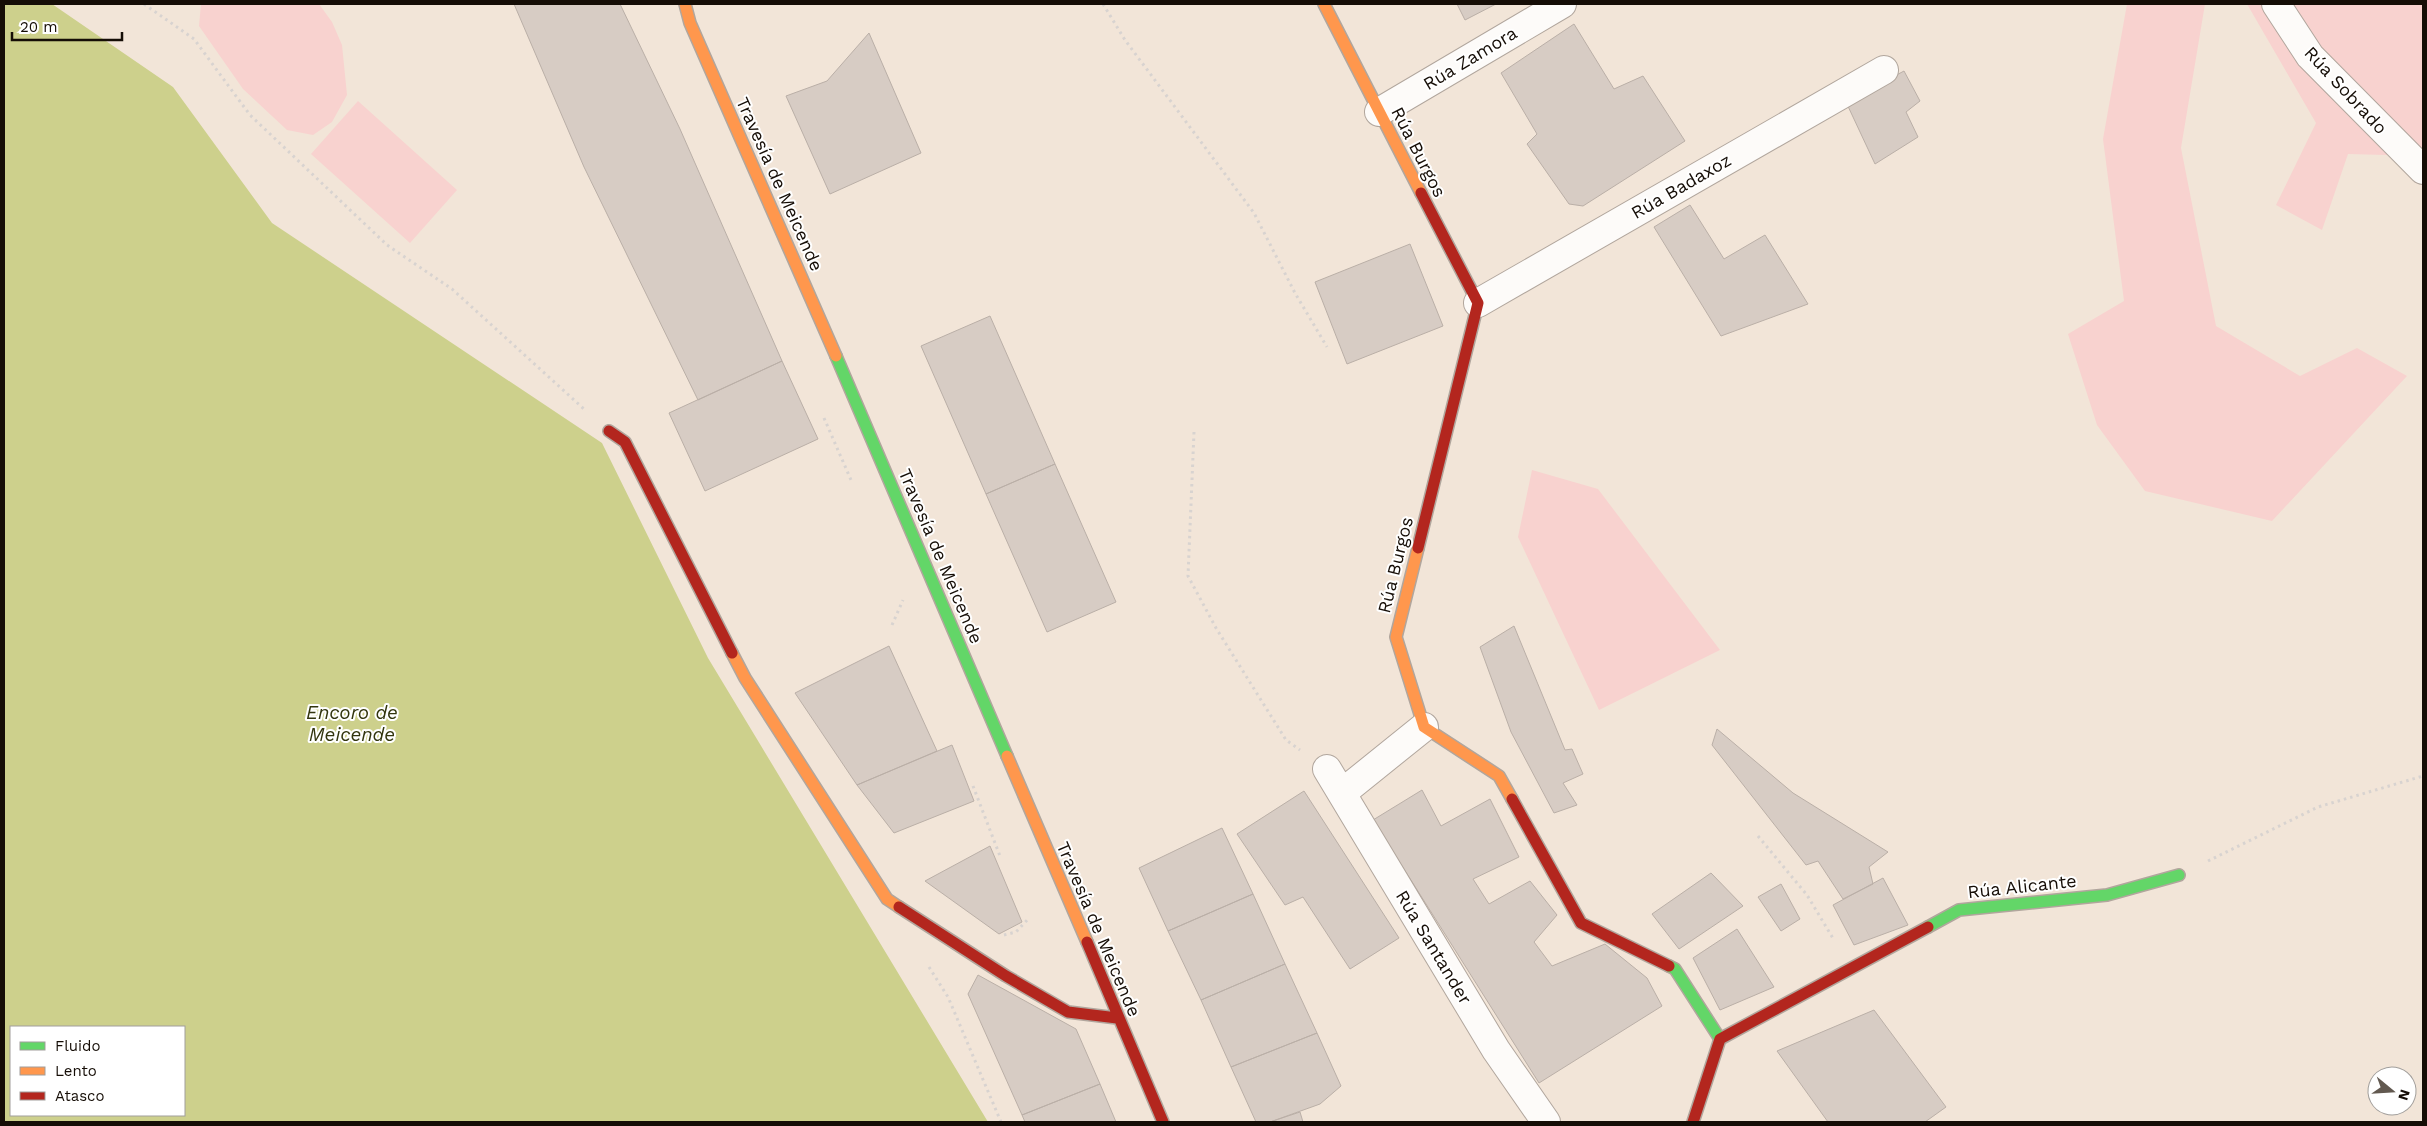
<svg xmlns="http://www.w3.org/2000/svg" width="2427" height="1126" viewBox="0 0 2427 1126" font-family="'Work Sans',sans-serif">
<rect width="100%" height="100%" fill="#f2e5d8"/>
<path fill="#f8d2cf" d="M201,4H319L332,22L342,45L347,95L332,122L313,135L287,130L243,89L199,26Z
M2127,4H2205L2181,148L2216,326L2300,376L2357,348L2407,376L2272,521L2145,491L2097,425L2068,334L2124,301L2103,139Z
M2247,4H2423V156L2348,154L2322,230L2276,205L2316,123Z
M358,101L457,190L410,243L311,154Z
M1532,470L1598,489L1720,650L1599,710L1518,537Z"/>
<path fill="#cdd08c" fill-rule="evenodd" d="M4,4H52L173,87L272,223L602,443L708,658L988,1122H4ZM11,1027H184V1115H11Z"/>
<path fill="#d7ccc4" stroke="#baafa7" d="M514,4H620L680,129L782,361L698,400L584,167Z
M1457,4H1496L1465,20Z
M1574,24L1614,89L1643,76L1685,141L1583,206L1569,204L1527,144L1537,134L1501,73Z
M869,33L921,153L830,194L786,96L827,81Z
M1904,71L1920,101L1906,112L1918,137L1875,164L1846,102Z
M1690,205L1724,259L1765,235L1808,304L1721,336L1654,227Z
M1410,244L1443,326L1347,364L1315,282Z
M990,316L1055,464L986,494L921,346Z
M782,361L818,439L705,491L669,413Z
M1055,464L1116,602L1047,632L986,494Z
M1514,626L1565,750L1572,749L1583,774L1563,783L1577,805L1554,813L1511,732L1480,647Z
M889,646L937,751L857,785L795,693Z
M1717,729L1793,793L1888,852L1869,867L1873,884L1843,899L1818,861L1806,865L1712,745Z
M952,745L974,801L894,833L857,785Z
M1422,790L1441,826L1490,799L1519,857L1473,879L1489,904L1530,881L1557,915L1534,942L1552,966L1605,944L1647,978L1662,1006L1539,1083L1373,820Z
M1304,791L1399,938L1350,969L1303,897L1285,905L1237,834Z
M1222,828L1253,894L1168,931L1139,868Z
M990,846L1022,922L999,934L925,881Z
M1711,873L1743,906L1679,949L1652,914Z
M1883,878L1908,925L1854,945L1833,905Z
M1781,884L1800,919L1781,931L1758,897Z
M1253,894L1285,964L1201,1000L1168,931Z
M1737,929L1774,987L1720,1010L1693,958Z
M1285,964L1317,1033L1231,1067L1201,1000Z
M978,975L1076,1029L1100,1084L1022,1115L968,994Z
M1874,1010L1946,1107L1925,1122H1828L1777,1051Z
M1317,1033L1341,1086L1320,1104L1270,1122H1256L1231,1067Z
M1100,1084L1116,1122H1025L1022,1115Z
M1300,1112L1303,1122H1270Z"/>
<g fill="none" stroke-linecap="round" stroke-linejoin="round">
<g stroke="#b1a69d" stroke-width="30">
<path id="street" d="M2276,4L2310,56L2423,170
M1379,112L1562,4
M1478,303L1884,70
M1327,769L1496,1050L1546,1122
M1342,793L1424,727"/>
</g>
<g stroke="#b1a69d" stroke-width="14">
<path id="fast" d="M836,356L1007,756
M1928,927L1959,910L2107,895L2179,875
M1669,966L1675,969L1720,1039"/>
</g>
<g stroke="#b1a69d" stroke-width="14">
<path id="slow" d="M685,4L690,23L836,356
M1324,4L1421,193
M1418,548L1396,637L1424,727L1499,776L1512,799
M732,653L745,678L887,899L899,907
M1007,756L1087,942"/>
</g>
<g stroke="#b1a69d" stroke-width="14">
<path id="jam" d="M609,431L625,442L732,653
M1418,548L1478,303L1421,193
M1512,799L1581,923L1669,966
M899,907L1006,976L1068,1012L1117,1018
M1087,942L1163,1122
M1693,1122L1720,1039L1928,927"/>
</g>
<path stroke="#d8d3d0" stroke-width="3" stroke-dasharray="2.5 4" stroke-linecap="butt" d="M144,4L194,39L250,115L387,245L452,289L584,409
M1103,4L1125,40L1254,213L1295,293L1327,347
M824,418L851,480
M1194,432L1188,576L1216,628L1286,740L1300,750
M892,625L903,600
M973,786L1000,856
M1758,836L1807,895L1834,940
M2208,861L2318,807L2423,776
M1004,935L1016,932L1029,918
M929,967L948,997L1001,1122"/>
<use href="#street" stroke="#fdfbf9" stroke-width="28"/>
<use href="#fast" stroke="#63d668" stroke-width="11"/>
<use href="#slow" stroke="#ff974d" stroke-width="11"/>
<use href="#jam" stroke="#b3261e" stroke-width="11"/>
</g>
<g text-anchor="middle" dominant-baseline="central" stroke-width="4" stroke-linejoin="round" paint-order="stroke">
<g font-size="18" fill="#150d06" stroke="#fff">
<text transform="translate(1470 58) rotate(-31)">Rúa Zamora</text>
<text transform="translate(2346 90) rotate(47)">Rúa Sobrado</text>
<text transform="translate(1419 152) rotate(63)">Rúa Burgos</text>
<text transform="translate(780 184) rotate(66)">Travesía de Meicende</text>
<text transform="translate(1681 186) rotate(-30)">Rúa Badaxoz</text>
<text transform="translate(941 556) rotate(67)">Travesía de Meicende</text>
<text transform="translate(1395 565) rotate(-76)">Rúa Burgos</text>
<text transform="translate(2022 886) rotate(-6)">Rúa Alicante</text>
<text transform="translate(1099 929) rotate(67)">Travesía de Meicende</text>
<text transform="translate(1434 947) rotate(59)">Rúa Santander</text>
</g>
<g font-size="19" font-style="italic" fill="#32350e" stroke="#fff">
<text x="352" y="712">Encoro de<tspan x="352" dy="22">Meicende</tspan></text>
</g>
</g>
<rect width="2427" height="1126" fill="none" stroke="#150d06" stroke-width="10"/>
<rect x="10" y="1026" width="175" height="90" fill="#ffffff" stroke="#a19e9b"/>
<rect x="20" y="1042" width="25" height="8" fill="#63d668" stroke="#a19e9b"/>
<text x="55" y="1051" font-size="15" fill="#150d06">Fluido</text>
<rect x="20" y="1067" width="25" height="8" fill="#ff974d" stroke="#a19e9b"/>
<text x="55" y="1076" font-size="15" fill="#150d06">Lento</text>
<rect x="20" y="1092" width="25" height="8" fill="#b3261e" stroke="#a19e9b"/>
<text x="55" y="1101" font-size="15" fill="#150d06">Atasco</text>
<g transform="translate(2392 1091) rotate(108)"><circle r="24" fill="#ffffff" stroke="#a19e9b"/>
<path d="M0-4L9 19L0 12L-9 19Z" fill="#625950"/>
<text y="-8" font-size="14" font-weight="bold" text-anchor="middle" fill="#150d06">N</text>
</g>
<path d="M12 32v8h110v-8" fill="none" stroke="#150d06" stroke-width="2.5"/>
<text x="20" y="32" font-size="15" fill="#150d06" stroke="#ffffff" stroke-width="4" paint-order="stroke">20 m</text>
</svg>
